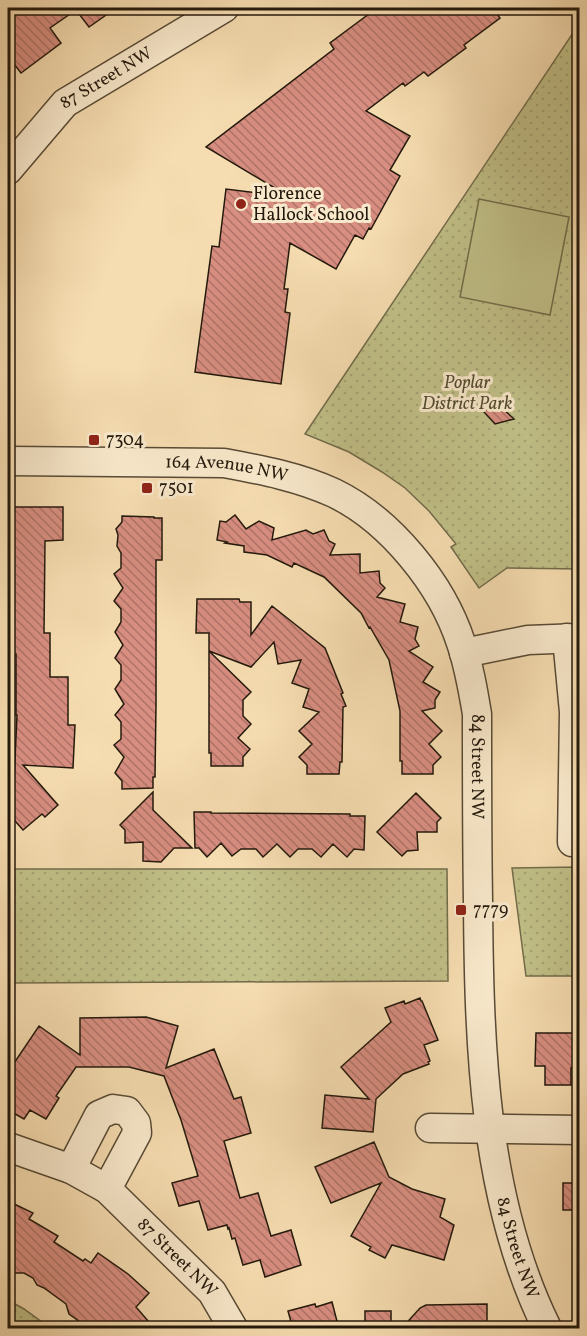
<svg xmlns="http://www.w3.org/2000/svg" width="587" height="1336" viewBox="0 0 587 1336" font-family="Vollkorn,serif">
<defs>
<pattern id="park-dots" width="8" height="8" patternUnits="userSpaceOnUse" patternTransform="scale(1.5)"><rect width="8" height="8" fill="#c1c088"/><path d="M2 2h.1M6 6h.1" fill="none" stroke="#a6a474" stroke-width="1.8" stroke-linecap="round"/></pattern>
<pattern id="building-back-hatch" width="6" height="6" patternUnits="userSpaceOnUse" patternTransform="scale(1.5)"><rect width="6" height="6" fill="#d88e81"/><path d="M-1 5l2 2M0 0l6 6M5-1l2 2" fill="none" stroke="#af7368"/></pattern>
</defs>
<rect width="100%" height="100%" fill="#f6ddb1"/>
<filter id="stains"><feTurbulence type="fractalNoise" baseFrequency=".00333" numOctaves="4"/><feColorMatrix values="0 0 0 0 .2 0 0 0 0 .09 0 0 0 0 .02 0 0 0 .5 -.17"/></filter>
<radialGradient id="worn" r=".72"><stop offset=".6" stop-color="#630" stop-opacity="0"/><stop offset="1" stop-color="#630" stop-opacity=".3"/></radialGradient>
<path fill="url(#park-dots)" stroke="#726c4a" stroke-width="1.5" d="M568,8H579V569L507,568L479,588L451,547L456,544L429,511L405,488L382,472L349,452L305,434L579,24Z
M579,867V976H526L512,868Z
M8,869H447L448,981L8,983Z
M8,1300L24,1309L50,1328H8Z"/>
<path fill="#c1c088" stroke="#726c4a" stroke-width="1.5" d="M479,199L569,217L550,315L460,297Z"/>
<path fill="url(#building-back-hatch)" stroke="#23190c" stroke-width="1.5" d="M8,8H116L89,27L76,10L50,28L61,43L21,73L8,56Z
M377,8H492L500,18L464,45L466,48L428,76L424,72L405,86L403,83L366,111L410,136L390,170L400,176L371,229L369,228L363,239L355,235L336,269L290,243L284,289H288L285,312L290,313L281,384L195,372L212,246L219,247L226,189L290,197L206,147L334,49L330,43Z
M500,406L514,419L495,424L483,411Z
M9,507H63V540L45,541L44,633H50V677H68V725H75L73,768L23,765L58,805L45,817L42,814L23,830L8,813V774L14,782L17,715H16V654H8V522H9Z
M235,515L246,529L259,521L274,528L272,540L306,530L313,534L324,530L329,541L335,544L330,555L360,554V573L379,571L380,583L385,588L377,597L405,604L400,622L418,627L415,639L419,646L409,651L433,667L423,682L440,692L435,700V708L422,711L442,731L429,744L441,757L433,765V774H402V761H400V711L389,660L370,627L369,628L361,613L324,577L294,563L292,567L267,555L244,552V546L225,543L227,542L217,540L220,521L226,522Z
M122,516L154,517V518H162V560H156V705L155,777H153V788L122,789V781L115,773L124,757L114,745L121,739V722L115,715L124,704L115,689L121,680V665L115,658L123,645L115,632L121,622V609L114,601L123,588L114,574L121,568V553L117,546L118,535L116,529L122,522Z
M197,599H239L240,602H251V635L272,606L325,648L343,693L341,694L346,706L343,707L342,762H340L339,774H307V765L299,757L312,744L299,731L319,712L303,707L309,689L292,683L301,660L278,664L274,642L251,667L209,651L251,692L243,700V716L251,724L238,738L250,749L243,757V766H211V753H209V633H196Z
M153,792V810L192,848H174L161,862L143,861V842L125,843V830L120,825Z
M416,793L441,818L437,822V832H417L418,850L407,851L402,856L377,832Z
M194,812H211V813L350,814V816H365L364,850L354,849L347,857L333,844L321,857L312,849H298L290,857L277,844L263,857L256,849H241L232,856L221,843L207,857L199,848H195Z
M420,998L421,1001H422L438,1040L424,1045L430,1061L428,1062L429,1064L403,1074L376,1099L373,1132L322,1128L325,1095L369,1099L341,1067L391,1022L385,1008L404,1001L405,1004Z
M146,1017L178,1026L166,1068L214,1049L234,1099L241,1097L251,1133L224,1141L240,1198L258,1193L271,1236L291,1230L301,1265L265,1277L260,1260L243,1265L235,1238L232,1239L229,1228L228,1229L227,1225L208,1230L199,1201L179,1206L172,1183L198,1176L181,1120L164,1076L129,1067H76L56,1096L59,1098L46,1119L30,1110L24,1119L8,1110V1072L39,1026L80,1055V1018Z
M536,1033H579V1067L571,1068V1085H545V1066H535Z
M374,1142L389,1177L412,1189L445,1199L440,1217L454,1225L444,1260L392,1245L385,1258L369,1250L371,1247L351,1236L381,1183L331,1203L315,1167Z
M563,1183H579V1210H563Z
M8,1201L33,1213L29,1219L58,1236L54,1242L83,1261L85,1259L91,1263L98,1253L128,1274L149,1293L136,1307L155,1329H90L69,1314L66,1304L44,1288L37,1285L33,1278L24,1273H8Z
M332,1302L339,1329H293L288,1311L315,1304L316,1307Z
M487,1304V1329H401L420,1308L426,1305Z
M365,1311H391V1329H365Z"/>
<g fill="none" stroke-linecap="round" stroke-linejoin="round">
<g stroke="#584a35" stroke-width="31">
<g id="minor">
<path id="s1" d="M8,170L65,103L224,8"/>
<path id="s2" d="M8,461L224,463C262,470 299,477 334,493C390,520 442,584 461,643C469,666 473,690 477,714C477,777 477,839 478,901C479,1043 483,1199 547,1328"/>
<path d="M567,638L574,712L572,842"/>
<path d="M464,653L528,640L580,638"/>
<path d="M430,1128L580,1130"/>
<path id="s3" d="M8,1147L71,1169L107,1189L212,1292L233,1328"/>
<path d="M71,1169L99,1115L113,1109L127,1111L136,1123L137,1133L107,1189"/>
</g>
</g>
<use href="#minor" stroke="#f9e9cc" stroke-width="28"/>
</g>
<g fill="#8f2418" stroke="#f9e9cc" stroke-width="2">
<circle cx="241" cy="204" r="6"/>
<rect x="88" y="434" width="12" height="12" rx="3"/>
<rect x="141" y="482" width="12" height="12" rx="3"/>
<rect x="455" y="904" width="12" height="12" rx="3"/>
</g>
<g text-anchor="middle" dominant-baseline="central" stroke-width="6" stroke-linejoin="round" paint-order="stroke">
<g font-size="18" fill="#23190c" stroke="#f9e9cc">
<text stroke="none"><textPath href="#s1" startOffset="136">87 Street NW</textPath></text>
<text stroke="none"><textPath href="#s2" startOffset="219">164 Avenue NW</textPath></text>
<text stroke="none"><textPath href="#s2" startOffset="657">84 Street NW</textPath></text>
<text stroke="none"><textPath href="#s2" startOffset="1142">84 Street NW</textPath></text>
<text stroke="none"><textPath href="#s3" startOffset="206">87 Street NW</textPath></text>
</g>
<g font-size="18" fill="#23190c" stroke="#f9e9cc" text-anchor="start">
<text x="253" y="194">Florence<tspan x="253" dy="21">Hallock School</tspan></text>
<text x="106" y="440">7304</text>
<text x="159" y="488">7501</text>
<text x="473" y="910">7779</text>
</g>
<g font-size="18" font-style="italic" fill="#524b31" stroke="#f9e9cc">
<text x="467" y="383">Poplar<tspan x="467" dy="21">District Park</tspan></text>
</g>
</g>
<rect width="587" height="1336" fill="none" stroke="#f6ddb1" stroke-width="30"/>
<rect x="9" y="9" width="569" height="1318" fill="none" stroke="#23190c" stroke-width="3"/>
<rect x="15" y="15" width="557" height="1306" fill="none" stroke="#23190c" stroke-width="1.5"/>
<rect width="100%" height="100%" filter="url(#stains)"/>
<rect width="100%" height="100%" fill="url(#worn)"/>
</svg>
